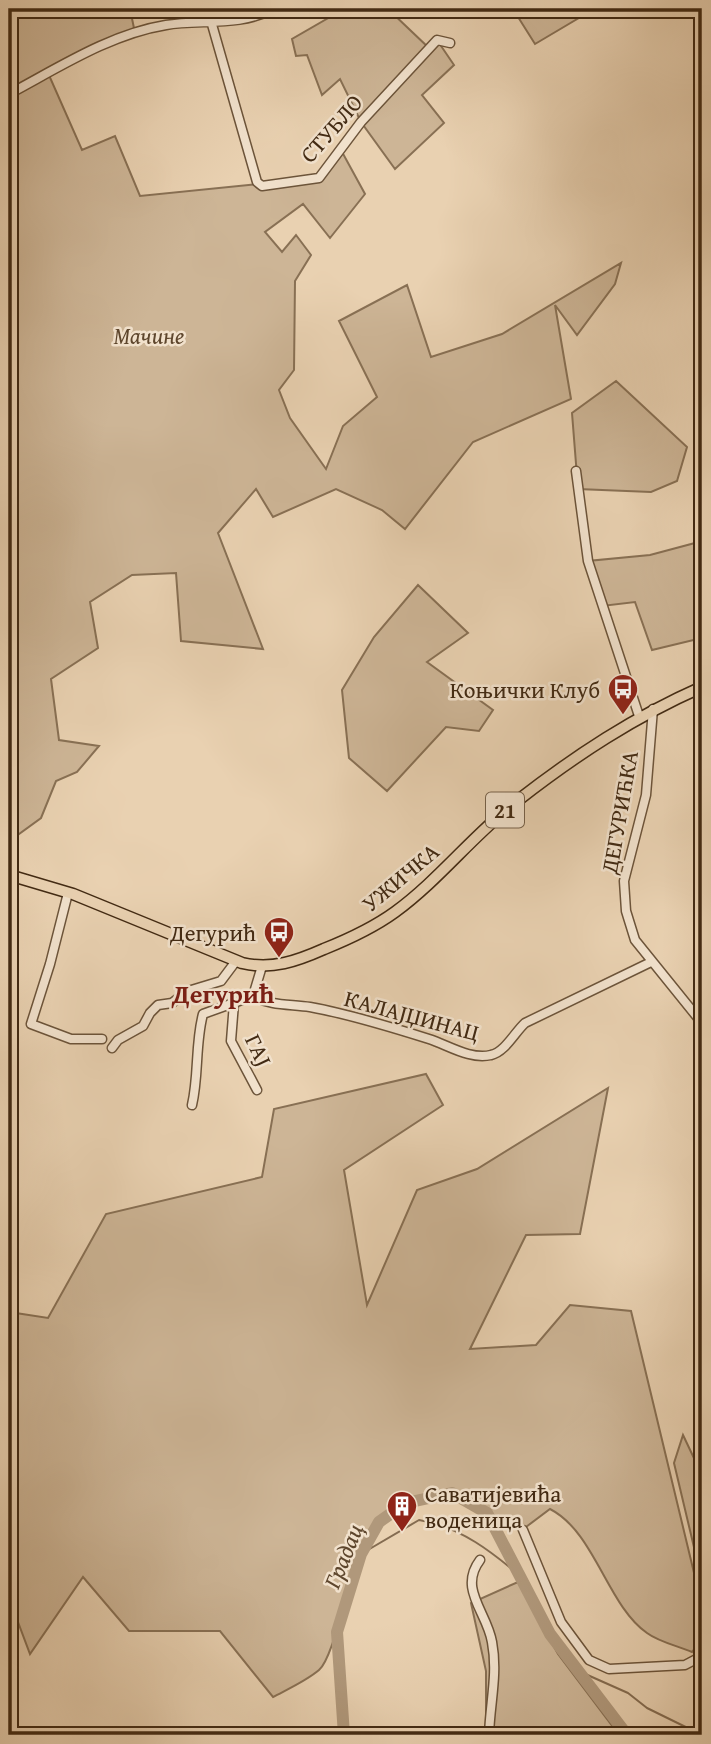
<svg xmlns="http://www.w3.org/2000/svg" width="711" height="1744" viewBox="0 0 711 1744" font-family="'Gentium Book Plus',serif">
<rect width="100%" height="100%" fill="#e9d1b1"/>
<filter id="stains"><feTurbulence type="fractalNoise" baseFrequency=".00286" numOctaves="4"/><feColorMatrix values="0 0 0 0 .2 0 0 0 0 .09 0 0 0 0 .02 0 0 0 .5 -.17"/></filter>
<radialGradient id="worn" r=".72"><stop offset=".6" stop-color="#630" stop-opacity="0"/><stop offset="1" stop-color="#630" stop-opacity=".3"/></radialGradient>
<path fill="#cdb596" stroke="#887054" stroke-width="2" d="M9,9H130L135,33L48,73L82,150L115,136L140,196L319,178L341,150L365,194L330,238L303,204L265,232L282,252L296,235L311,255L295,281L294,370L279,390L290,418L326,469L343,426L377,397L339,321L407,285L431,357L502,334L621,263L615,284L577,335L555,305L571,399L473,442L405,529L382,510L336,489L273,517L256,489L218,533L263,649L181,641L176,573L132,575L90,602L98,648L51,679L59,740L99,746L77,772L56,781L41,818L19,834L9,828Z
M344,9H388L429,48L437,40L454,65L422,95L444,123L395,169L361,122L340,79L322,95L307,55L296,56L292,39Z
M513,9H594L535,44Z
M616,381L687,447L677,481L651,492L578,489L572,413Z
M695,543L702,557V638L652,650L635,602L602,606L588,561L650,555Z
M418,585L468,633L427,662L493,710L479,731L446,727L387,791L349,758L342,690L374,637Z
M426,1074L443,1105L344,1170L367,1305L417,1190L477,1169L608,1088L580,1234L526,1235L470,1349L536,1345L570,1305L631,1311L702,1606V1639L692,1652C678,1646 659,1642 647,1633C607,1605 595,1532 550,1509L526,1527L487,1513L452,1493C350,1509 367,1559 335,1637C331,1646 327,1663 319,1670C306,1681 288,1689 273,1697L220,1631H129L83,1577L30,1654L9,1598V1312L48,1318L106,1214L262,1177L274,1109Z
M683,1435L702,1475V1581L674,1463Z
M518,1582L558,1654L619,1735H486V1671L471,1603Z"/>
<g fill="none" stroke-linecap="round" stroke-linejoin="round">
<path stroke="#846c51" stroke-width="2" d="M9,29L21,9
M361,1554L419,1520C461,1527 492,1552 524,1579
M574,1669L628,1693L647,1708L702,1735"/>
<path stroke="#b0987b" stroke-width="12" d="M344,1735L337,1632L361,1554L379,1522L406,1503L452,1493L487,1513L550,1634L627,1735"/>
<g stroke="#6c543a" stroke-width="11">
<path id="minor" d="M211,21L257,182L262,186L319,178L361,122L437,40L450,43
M9,94C58,68 110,34 166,25C200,19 241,27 272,9
M576,471L588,561L639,716
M653,709L646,795L624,881L626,911L635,940L702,1023
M68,893L50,964L31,1024L71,1039H102
M262,966L253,996C270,1006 291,1004 310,1007C349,1014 391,1027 429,1039C448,1045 470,1060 491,1055C505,1052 515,1032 525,1023L651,962
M234,1003L231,1041L257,1090
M112,1048L118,1040L143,1026L150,1013L158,1005L172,1003L188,991L221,981L236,961
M192,1105C199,1075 195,1044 203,1014L253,996
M523,1530L561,1622L589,1660L609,1669L685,1665L702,1656
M480,1560C458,1589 487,1612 492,1642C498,1674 490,1703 489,1735"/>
</g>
<g stroke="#422a13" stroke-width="13">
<path id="major" d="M9,875L73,894L242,963C272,970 297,961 324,949C349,939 373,928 395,912C439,880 473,835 517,801C576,755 634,717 702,687"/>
</g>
<use href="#minor" stroke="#f1e1cc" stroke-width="8"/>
<use href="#major" stroke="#e9d1b1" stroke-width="10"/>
</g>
<defs>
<g id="bus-pin" transform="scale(1.575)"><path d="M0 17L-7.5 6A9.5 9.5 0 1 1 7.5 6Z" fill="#8f2418" stroke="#f1e1cc"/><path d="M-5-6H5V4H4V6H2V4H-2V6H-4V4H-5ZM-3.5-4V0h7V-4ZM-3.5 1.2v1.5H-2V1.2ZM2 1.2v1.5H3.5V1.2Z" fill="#fff"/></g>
<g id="building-pin" transform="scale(1.575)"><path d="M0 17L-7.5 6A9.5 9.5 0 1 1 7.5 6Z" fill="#8f2418" stroke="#f1e1cc"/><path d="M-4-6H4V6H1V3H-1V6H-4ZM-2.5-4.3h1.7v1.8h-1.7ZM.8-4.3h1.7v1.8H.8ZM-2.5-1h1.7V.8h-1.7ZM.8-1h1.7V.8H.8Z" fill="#fff"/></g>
</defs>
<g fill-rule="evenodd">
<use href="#bus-pin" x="623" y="689"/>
<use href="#bus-pin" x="279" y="932"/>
<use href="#building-pin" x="402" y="1506"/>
</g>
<g text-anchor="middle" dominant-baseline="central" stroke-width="5" stroke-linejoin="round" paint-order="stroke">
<rect fill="#f1e1cc" stroke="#76614a" stroke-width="2" x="486" y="792.5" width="38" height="35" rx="5"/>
<g font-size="21" font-weight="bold" fill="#422a13">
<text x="505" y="810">21</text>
</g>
<g font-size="23" fill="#422a13" stroke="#f1e1cc">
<text transform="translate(331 128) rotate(-49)">СТУБЛО</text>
<text transform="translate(619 812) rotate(-80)">ДЕГУРИЋКА</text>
<text transform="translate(400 877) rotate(-40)">УЖИЧКА</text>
<text transform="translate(412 1015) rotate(15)">КАЛАЈЏИНАЦ</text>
<text transform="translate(259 1050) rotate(65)">ГАЈ</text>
</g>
<g font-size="23" font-style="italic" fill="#5e462d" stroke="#f1e1cc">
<text x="149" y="335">Мачине</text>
</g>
<g font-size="23" fill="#422a13" stroke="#f1e1cc" text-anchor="end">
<text x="600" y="689">Коњички Клуб</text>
<text x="256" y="932">Дегурић</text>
<text x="425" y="1493" text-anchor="start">Саватијевића<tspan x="425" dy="26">воденица</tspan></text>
</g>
<g font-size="24" font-style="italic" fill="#5e462d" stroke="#f1e1cc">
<text transform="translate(343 1556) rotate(-68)">Градац</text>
</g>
<g font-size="26" font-weight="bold" fill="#7a1f14" stroke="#f1e1cc">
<text x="223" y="993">Дегурић</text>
</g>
</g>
<rect width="711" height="1744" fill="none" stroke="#e9d1b1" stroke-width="35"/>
<rect x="10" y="10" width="690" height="1723" fill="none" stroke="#422a13" stroke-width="3.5"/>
<rect x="18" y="18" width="676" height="1709" fill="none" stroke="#422a13" stroke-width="2"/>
<rect width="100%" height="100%" filter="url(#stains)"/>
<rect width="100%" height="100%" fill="url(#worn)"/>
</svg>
